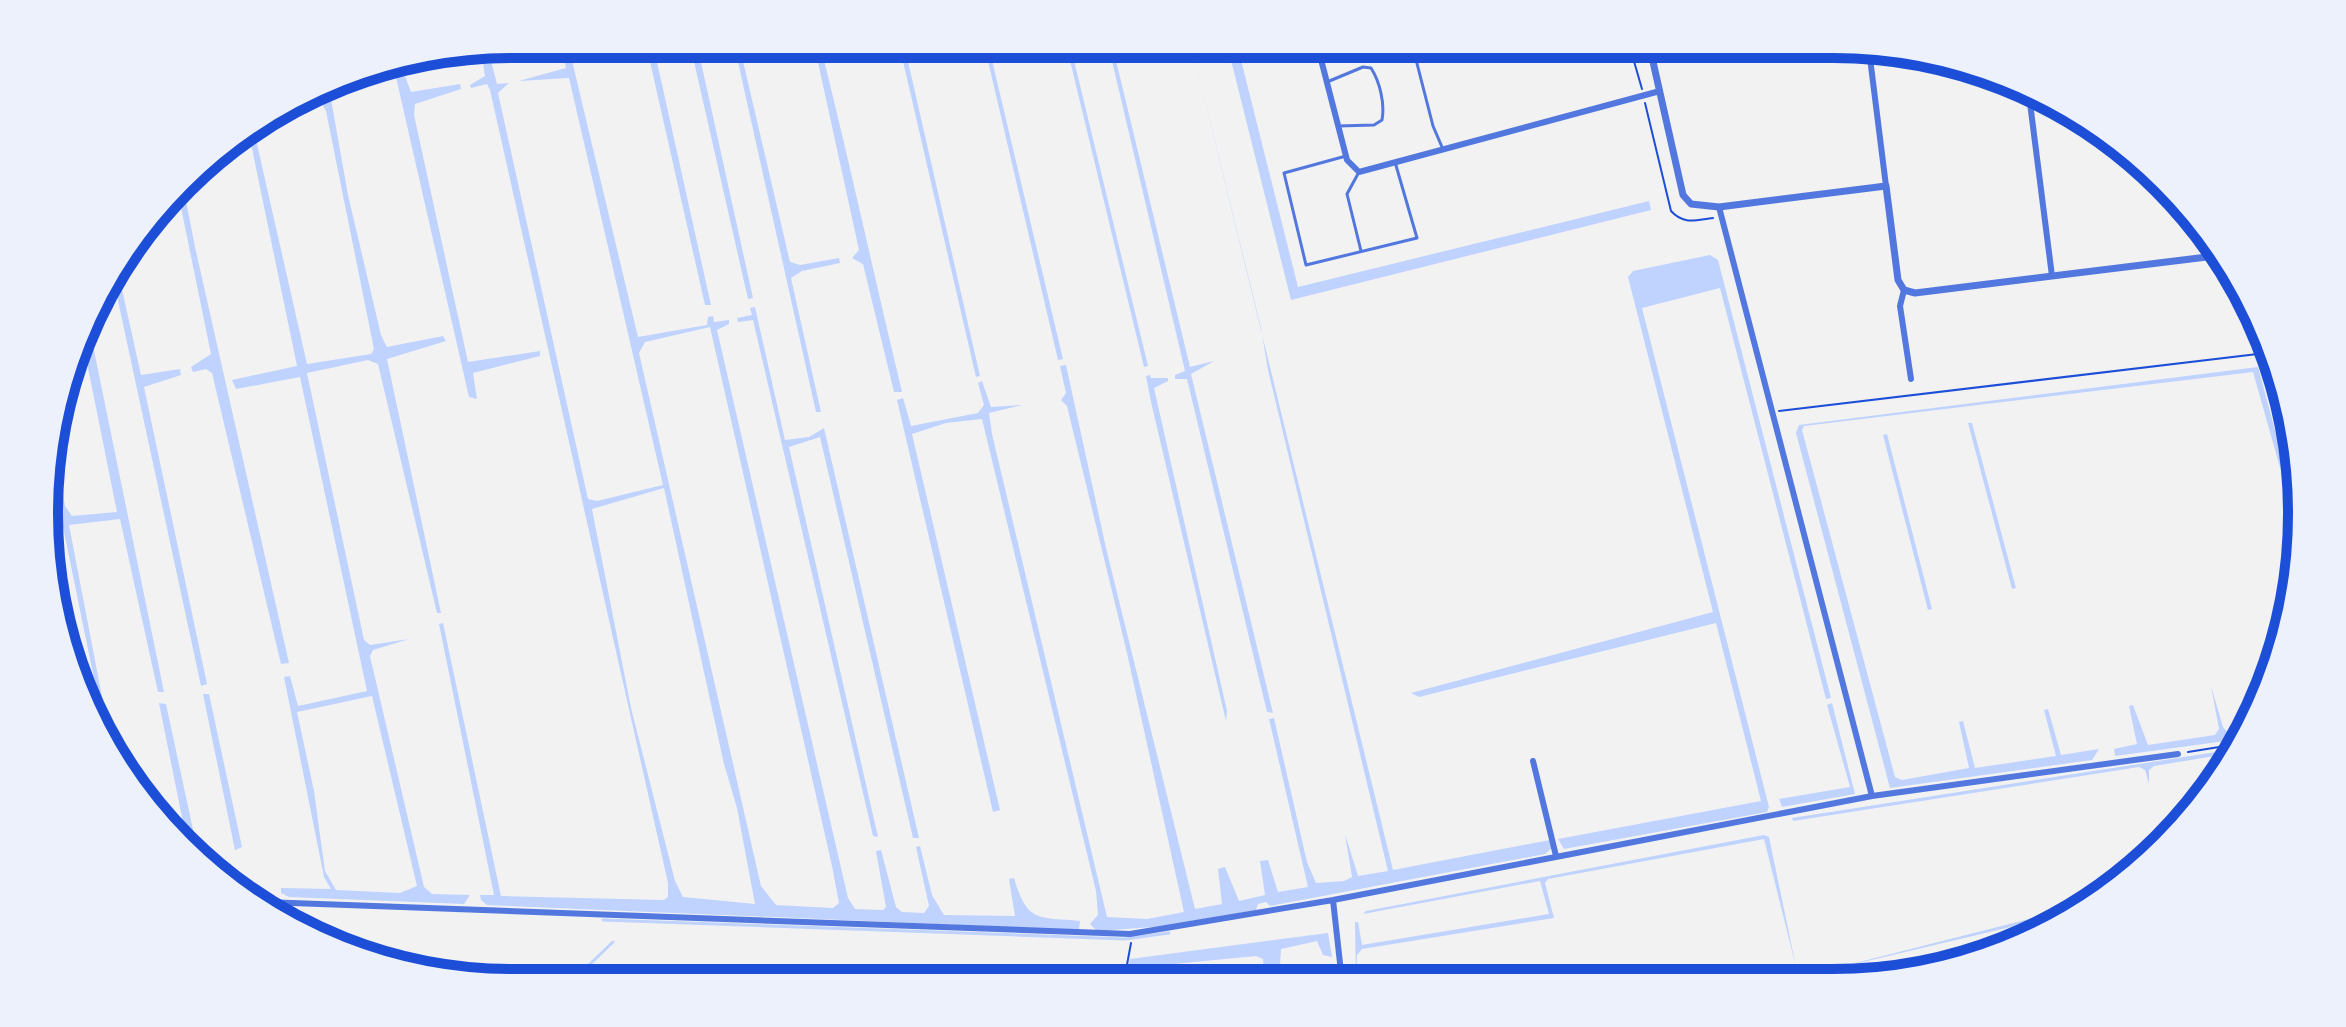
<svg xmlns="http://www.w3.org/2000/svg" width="2346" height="1027" viewBox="0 0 2346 1027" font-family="Barlow,sans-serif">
<rect width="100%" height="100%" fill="#f2f2f2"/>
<path fill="#bfd3fe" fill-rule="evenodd" d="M561,44H568L638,337L707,325L708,317L713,316L714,322L729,320V324L717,330L848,898L855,909L883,910L886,907L876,851L881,850L896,907L902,912L924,913L929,906L916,847L920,846L932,895L944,915L1015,916L1009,879L1014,878C1027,923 1038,917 1080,921L1079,930L487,905L481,900L480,895H494L439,624L443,623L501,896L664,900L668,897V883L490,90L487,84L471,88L470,85L485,76L481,50L488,49L497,84L509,83L498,93L588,499L597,501L663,485L569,78L519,81L566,68ZM710,327L832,866L839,903L833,908L776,905L761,886L639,353L645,342ZM664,488L724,764L737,808L755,904L683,897L675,881L631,708L592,509Z
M646,44H653L711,305H705Z
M690,44H697L753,298L748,299Z
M734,44H739L790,262L800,265L839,258L840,263L802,271L791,278L821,412H816Z
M814,44H820C849,159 874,276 902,392H894L863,264L852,258L859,250Z
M899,44H904L980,376L976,377Z
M984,44H988L991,56L1063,359L1058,360Z
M1066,44H1070L1148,366L1144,367Z
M1108,44H1112L1190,367L1214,361L1191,374L1273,713L1267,712L1187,379H1175V375L1185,371Z
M1191,44L1393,870L1550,840L1552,848L1545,854L1270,906L1266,902L1258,904L1256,910L1168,926L1097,931L1090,924L1098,915L1096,891L982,419L946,423L912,434L1000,810L993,812L897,400L903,398L911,426L978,413L984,405L978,383L982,381L991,407L1022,405L989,413L992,434L1107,917L1147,919L1184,912L1127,653L1067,406L1061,400L1066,393L1060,366L1066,365L1106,548L1195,909L1222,904L1218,869L1225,867L1239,901L1265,895L1260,861L1268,860L1278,892L1308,887L1269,719L1274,718L1307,862L1316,883L1344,881L1352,877L1345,834L1358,876L1388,871L1268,370L1261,328Z
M1227,44H1237L1298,287L1649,201L1651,210L1291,300Z
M400,63L411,92L460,84L461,89L415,104L414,115L468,362L540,351V356L473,373L477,399L469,397L393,64Z
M329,88L348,195L381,335L387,347L443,336L446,341L387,359L441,613H437L378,364L368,360L307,373L364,640L370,645L409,639L373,650L370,656L424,887L432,894L470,895L464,904L289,897L281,893V888L331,889L324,877L284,677L290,676L298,706L367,691L300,377L236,389L232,380L297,366L249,134L254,131L307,364L371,354L374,349L326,111L317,95ZM372,696L417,886L400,893L336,890L325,871L314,791L297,712Z
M183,186L195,247L289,663L281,664L212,373L206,369L193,372L191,367L211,354L178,193Z
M1710,255L1718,260L1831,698L1826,699L1720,288L1642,308L1769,807L1767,812L1564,849L1558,839L1761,801L1716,623L1419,697L1411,693L1713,612L1628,277L1633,271Z
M117,267L141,375L180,369L181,375L144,387L207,684L201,686L112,273Z
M755,307L785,440L809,437L824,428L919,838H913L820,437L789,447L878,837L873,836L753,320L738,322L737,318L752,315L750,308Z
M89,326L164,692H158L120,519L69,525L103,702L99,703L53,478V445L65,506L72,516L117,512L83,343Z
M2258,367L2297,512L2296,524L2253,372L1804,426L1802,430L1895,777L1902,780L1969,768L1959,722L1963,721L1975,768L2056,756L2044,710L2048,709L2061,755L2099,749L2092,760L1890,788L1796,433L1799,425Z
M1150,375L1151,378H1168V381L1154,388L1227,711L1226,721L1151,402L1146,376Z
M1968,423H1972L2016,588L2012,589Z
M1887,434L1932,609L1928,610L1883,435Z
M2211,686L2223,727L2228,733L2245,730L2240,739L2115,756L2114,749L2137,744L2129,706L2133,705L2148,745L2215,735L2219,729Z
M203,694H209L242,847L235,850Z
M159,703L166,704L200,862L188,847Z
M1832,703L1855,794L1782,807L1779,799L1850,787L1827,705Z
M2235,749L2233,753L2154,766L2149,770V784L2145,770L2139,767L1793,821L1792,818Z
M1764,835L1769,837L1796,967L1764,839L1548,879L1545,883L1554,918L1362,949L1357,955L1356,981L1355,922H1358L1362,945L1549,914L1540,881L1363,914L1366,911Z
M2084,905L2074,912L1808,975Z
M1328,933L1332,957L1323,955L1317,941L1281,949L1279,981H1265L1263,959L1256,956L1143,967L1141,981H1127L1130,959Z"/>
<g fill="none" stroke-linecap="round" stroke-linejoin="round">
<path stroke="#bfd3fe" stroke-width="3" d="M603,920L1125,939L1169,933
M587,983L589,965L613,942"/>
<path stroke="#1d4ed8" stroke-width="2" d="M1629,44L1642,89
M1645,103L1671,211C1684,225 1695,220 1713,218
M1779,411L2266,353
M2188,752L2238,744
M1124,981L1131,943"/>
<path stroke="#5277de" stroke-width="3" d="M1412,44L1433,126L1442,147
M1327,82L1363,67L1371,68C1380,82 1385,104 1382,120L1374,125L1338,126
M1346,156L1284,173L1306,265L1417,238L1395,162
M1359,172L1347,194L1361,251"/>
<path stroke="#5277de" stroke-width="6" d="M1317,44L1347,160L1359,172L1660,91
M1869,50L1886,186
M2029,95L2052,276
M1719,207L1872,796
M1904,290L1900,306L1911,379
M1533,761L1556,856
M1333,900L1342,981
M265,902L1130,934L1333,900L1872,796L2178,754"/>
<path stroke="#5277de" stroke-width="7" d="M1649,44L1683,195L1691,204L1719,207L1886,186L1898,280L1904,290L1915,293L2215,256"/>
</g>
<path d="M0 0H2346V1027H0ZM513 58H1833A455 455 0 0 1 2288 513V514A455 455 0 0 1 1833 969H513A455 455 0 0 1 58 514V513A455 455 0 0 1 513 58Z" fill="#edf1fc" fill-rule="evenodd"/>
<path fill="none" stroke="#1d4ed8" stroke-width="10" d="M513 58H1833A455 455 0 0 1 2288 513V514A455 455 0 0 1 1833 969H513A455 455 0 0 1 58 514V513A455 455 0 0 1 513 58Z"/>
</svg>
